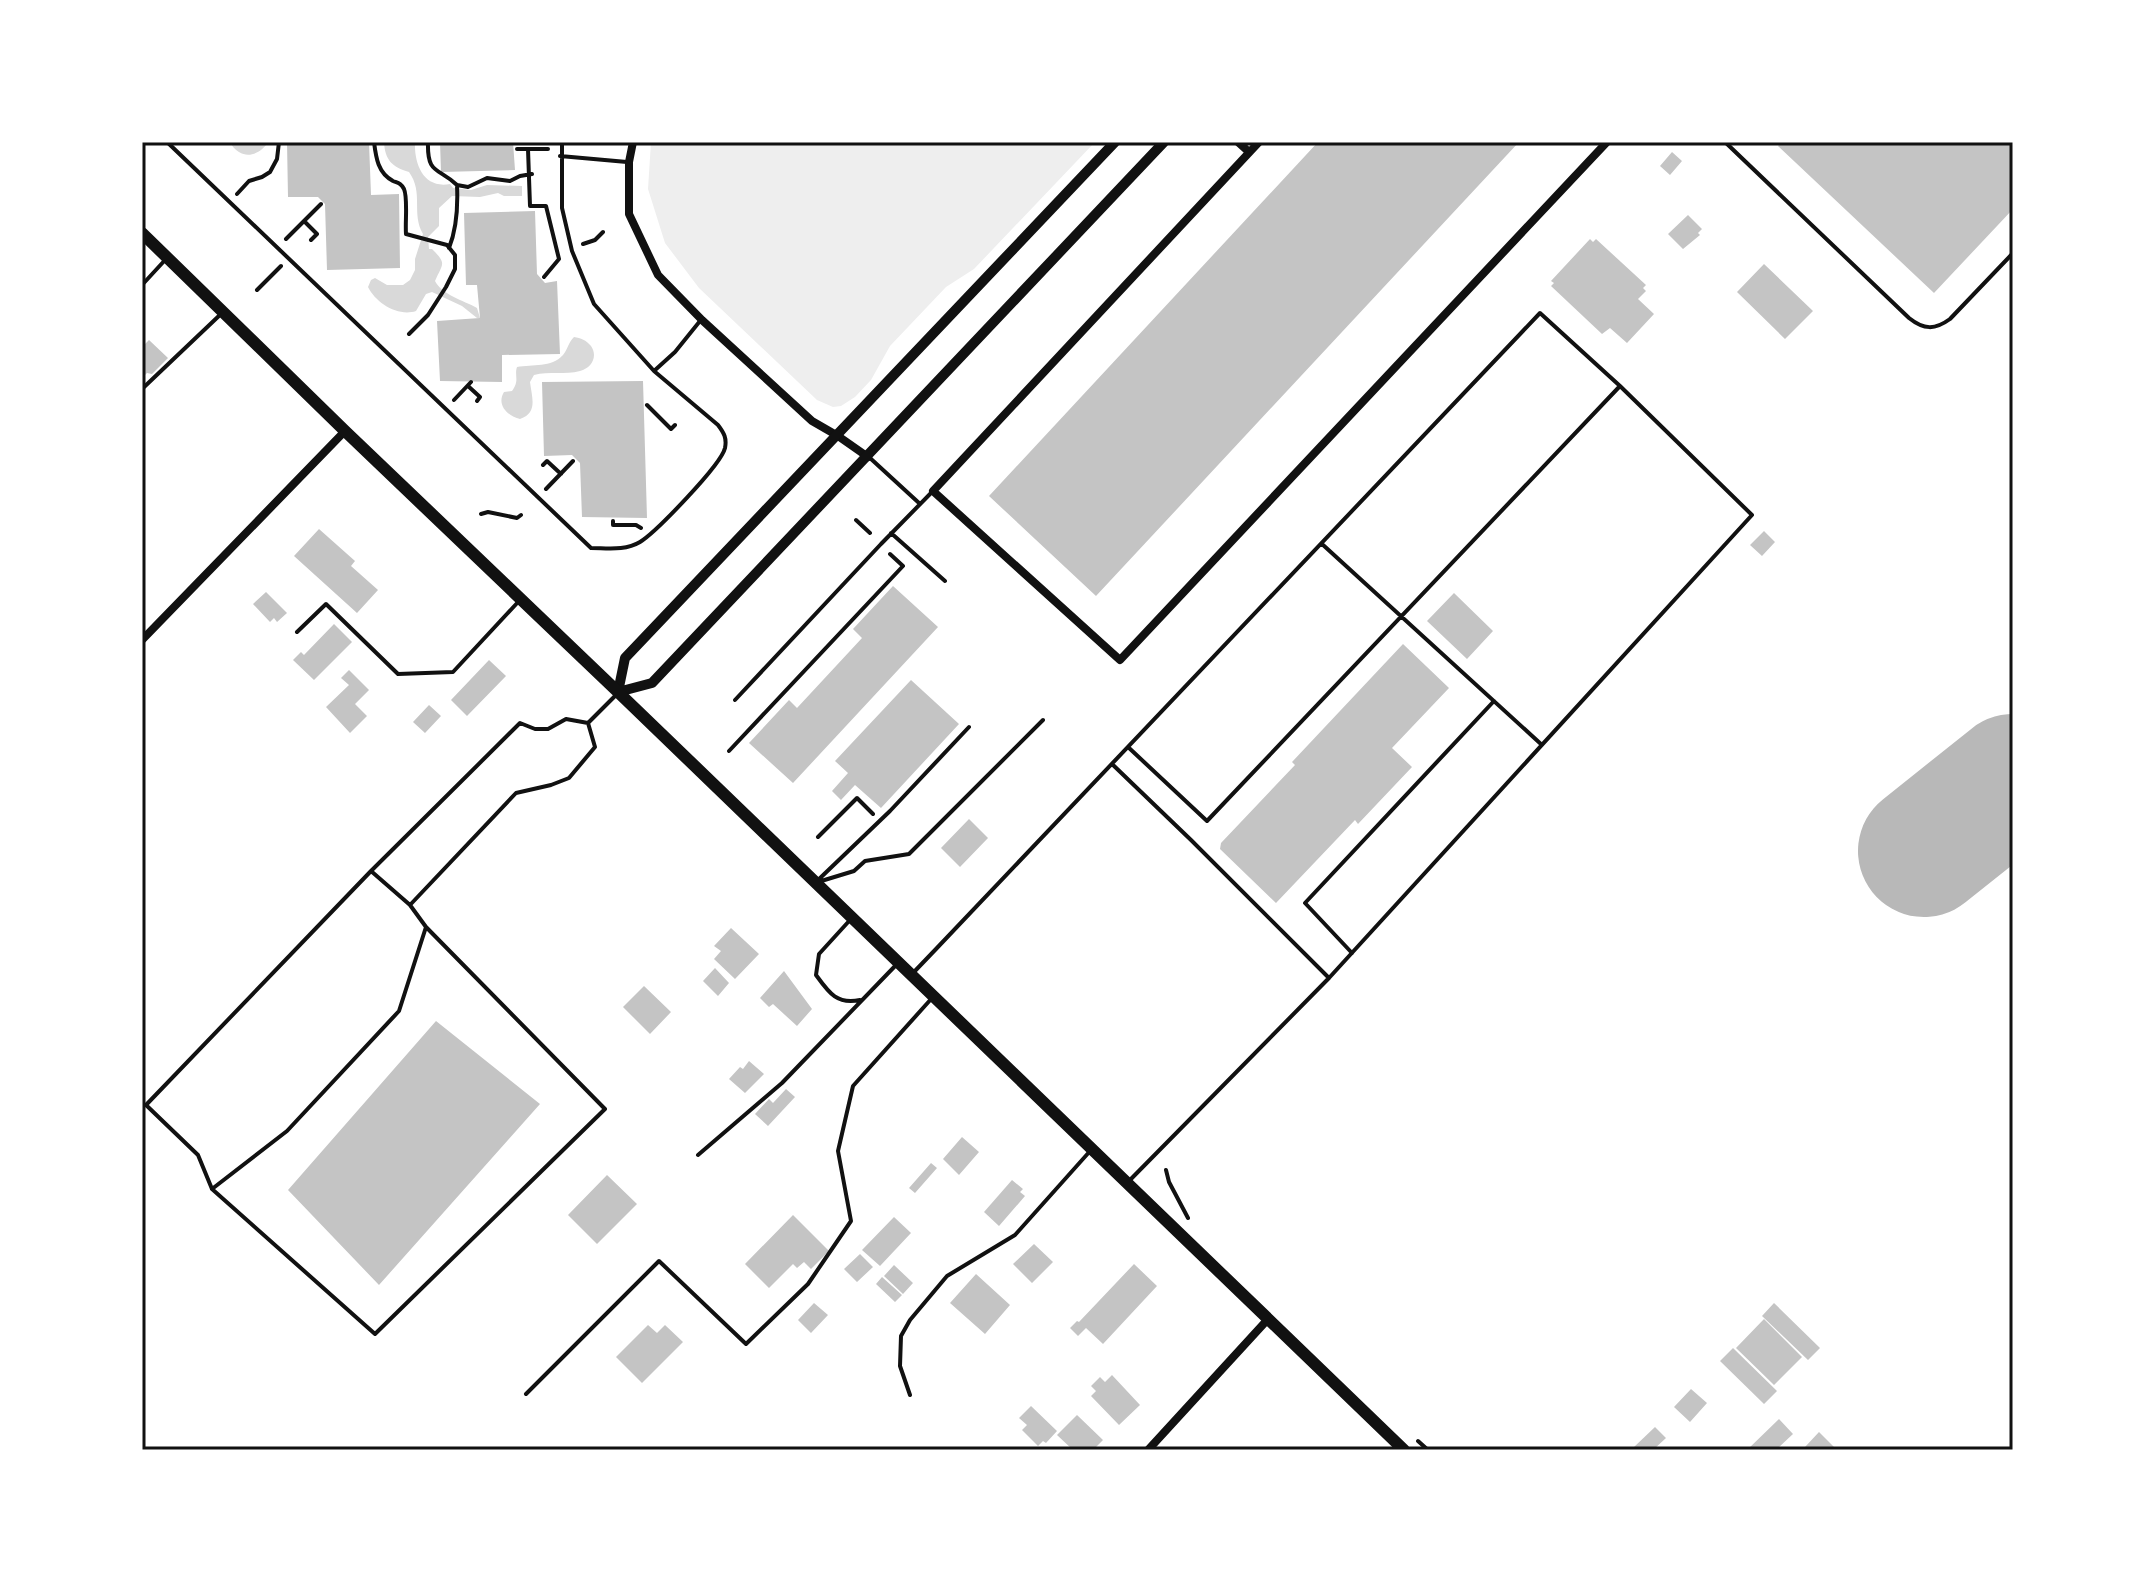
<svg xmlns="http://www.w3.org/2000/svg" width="2155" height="1592" viewBox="0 0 2155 1592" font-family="Manrope,sans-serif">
<rect width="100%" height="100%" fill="#fff"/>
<path fill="#eee" d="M651,142H1095L974,269L946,287L890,346L871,380L855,397L841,406L833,407L817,400L699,288L665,243L648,189Z"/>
<path fill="#d9d9d9" d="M229,142H268C263,151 250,159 239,152C235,150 232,145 229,142Z
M384,142H415C414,165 424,189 450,184L453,188L471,190L487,185L522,186V196H504L498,193L480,197L452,196L439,208V226L428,237L429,249H432C447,264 443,263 435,281C442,295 463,300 477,308L480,318H477L462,306L432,292L426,294L416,311C398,317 376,303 368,287L371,280L375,278L387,285H403L410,280L415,270V259L423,234C411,213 424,193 409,172C392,167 385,160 384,142Z
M574,337C581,338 586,340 591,346C598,356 592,368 580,371C565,375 549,371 534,375L530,382C532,398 538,413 520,419C508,416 496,405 504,392L512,391C520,380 514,376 517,367C533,364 551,368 563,355C568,349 568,343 574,337Z"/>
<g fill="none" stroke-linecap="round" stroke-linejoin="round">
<path stroke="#b8b8b8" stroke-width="132" d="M1924,851L2013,780"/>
</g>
<path fill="#c4c4c4" d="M287,142H369L371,195L399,194L400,268L327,270L325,204L318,197H288Z
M440,142H513L515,170L441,172Z
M1318,142H1519L1096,596L989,496Z
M1782,142H2013V209L1934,293L1778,146Z
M1672,152L1682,161L1670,175L1660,166Z
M535,211L537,274L545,283L557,281L560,354L502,355V382L440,381L437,321L480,318L477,285H466L464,213Z
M1688,215L1702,229L1698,233L1700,235L1683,249L1668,234Z
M1590,239L1593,242L1596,239L1646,285L1643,288L1646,291L1638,299L1654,314L1627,343L1610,328L1602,334L1551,286L1554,283L1551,281Z
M1764,264L1813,311L1785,339L1737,292Z
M149,340L168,358L152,374L147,373L142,378V347Z
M643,381L647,518L582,517L580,463L572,455L544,456L542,382Z
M319,529L355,561L351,566L378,590L357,613L294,556Z
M1764,531L1775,542L1762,556L1750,545Z
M893,586L938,627L793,783L749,743L789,700L797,708L862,638L853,629Z
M266,592L287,613L277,622L274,618L270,622L253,604Z
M1454,593L1493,631L1467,659L1427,621Z
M334,624L352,642L314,680L293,660L301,652L304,655Z
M1403,644L1449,688L1392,748L1412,767L1358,824L1355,820L1276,903L1220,849L1221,843L1295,765L1292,762Z
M489,660L506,676L467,716L451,700Z
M349,670L369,690L355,704L367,716L350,733L326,707L349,685L341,678Z
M911,680L959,724L881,808L855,785L841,800L832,791L848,773L835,761Z
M429,705L441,716L425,733L413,722Z
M969,819L988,838L960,867L941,848Z
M731,928L759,954L735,979L714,959L721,951L714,946Z
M715,968L729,983L718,996L703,981Z
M784,971L812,1009L797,1026L773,1004L769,1007L760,998Z
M644,986L671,1012L650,1034L623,1007Z
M436,1021L540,1104L379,1285L288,1190Z
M749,1061L764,1074L745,1093L729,1079L740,1067L743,1069Z
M786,1089L795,1097L768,1126L755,1114L769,1099L773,1103Z
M962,1137L979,1152L959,1175L943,1159Z
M931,1163L937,1168L915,1193L909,1188Z
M607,1175L637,1204L597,1244L568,1215Z
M1012,1180L1023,1189L1020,1192L1025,1196L999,1226L984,1212Z
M793,1215L829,1251L811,1269L804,1262L797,1268L793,1264L769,1288L745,1264Z
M894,1217L911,1233L880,1266L862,1250Z
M1034,1244L1053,1262L1032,1283L1013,1264Z
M860,1254L873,1267L857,1282L844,1269Z
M1134,1264L1157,1286L1103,1344L1086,1328L1078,1336L1070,1328L1077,1321L1079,1322Z
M894,1265L913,1283L903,1294L884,1276Z
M976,1274L1010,1305L985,1334L950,1303Z
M882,1277L902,1295L895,1302L876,1284Z
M814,1303L828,1315L811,1333L798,1320Z
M1774,1303L1820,1348L1808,1360L1762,1316Z
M1764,1319L1802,1357L1774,1385L1736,1348Z
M648,1325L657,1333L665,1325L683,1342L642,1383L616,1357Z
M1733,1348L1777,1391L1764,1404L1720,1361Z
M1112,1375L1140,1405L1119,1425L1091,1396L1096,1391L1091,1386L1100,1377L1105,1382Z
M1691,1389L1707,1403L1690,1422L1674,1407Z
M1031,1406L1057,1431L1046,1443L1043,1441L1038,1446L1022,1430L1027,1425L1019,1418Z
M1077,1415L1103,1440L1093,1450H1073L1057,1435Z
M1779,1419L1793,1434L1776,1450H1747Z
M1655,1427L1666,1438L1653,1450H1637L1634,1447Z
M1819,1432L1837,1450H1807L1805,1447Z"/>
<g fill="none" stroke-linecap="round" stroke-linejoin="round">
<path stroke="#111" stroke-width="4" d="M374,142C376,158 378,173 393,181C398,183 401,183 404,189C408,198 405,222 406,234L447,245L455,255V269L446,287L428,315L409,334
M428,142C427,175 438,167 457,185C458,206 457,228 449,248
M517,149H528
M457,185L468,187L487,178L510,181L520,176L532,174
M237,194L249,181L262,177L270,172L277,159L279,142
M304,221L317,234L311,240
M286,239L321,204
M583,244L595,240L603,232
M544,277L559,259L546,206H530L528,149H548
M257,290L281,266
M468,386L480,397L477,401
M454,400L471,382
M647,405L671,429L675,425
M543,465L547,461L561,474
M546,489L573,461
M481,514L488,512L517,518L521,515
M856,520L870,533
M613,521V525H636L641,528
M729,751L903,566L890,554
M818,837L857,798L873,814
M1166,1170L1169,1182L1188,1218
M1418,1441L1428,1450"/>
<path stroke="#111" stroke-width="4" d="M167,142L591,548C607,548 625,551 640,542C656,532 721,465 725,448C727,438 724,433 718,425L654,371L675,352L700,321
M562,142V208L572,251L594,304L654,371
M1725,142L1909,318C1924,330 1935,330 1950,319L2013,253
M560,156L627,162
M142,285L166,259
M142,389L222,313
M870,458L919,503
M891,533L945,581
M1322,544L1542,745
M297,632L326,604L398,674L453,672L519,601
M735,700L881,544L931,493
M588,723L618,693
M1112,764L1191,840L1329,978L1129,1181
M371,871L410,905L426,927L605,1109L375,1334L212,1189L198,1155L146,1105L371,871L520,723L535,729H548L566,719L588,723
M817,881L890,811L969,727
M818,882L854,871L865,861L909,854L1043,720
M410,905L516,793L551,785L569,778L595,747L588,723
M850,920L819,954L816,975C829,993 837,1005 860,1000
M1352,953L1305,903L1494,701
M913,973L936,949L1540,313L1620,386L1207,821L1128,747
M1329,978L1752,515L1620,386
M698,1155L782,1083L897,964
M212,1189L287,1131L399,1011L426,927
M526,1394L659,1261L746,1344L808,1284L851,1221L838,1151L853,1086L932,998
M910,1395L900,1366L901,1336L910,1320L947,1276L1015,1235L1091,1150"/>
<path stroke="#111" stroke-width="8" d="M633,142L629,162V214L658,275L702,320L812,421L838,436L868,457
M1238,142L1249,152
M1259,142L933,491L1120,660L1607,142
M142,640L345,431
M1148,1450L1269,1318"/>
<path stroke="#111" stroke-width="10" d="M1115,142L625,658L618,692L652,683L1164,142"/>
<path stroke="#111" stroke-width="12" d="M142,233L345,431L618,692L1404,1450"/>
</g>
<rect width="2155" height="1592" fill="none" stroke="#ffffff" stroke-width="288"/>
<rect x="144" y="144" width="1867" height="1304" fill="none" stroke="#111" stroke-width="3"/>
</svg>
